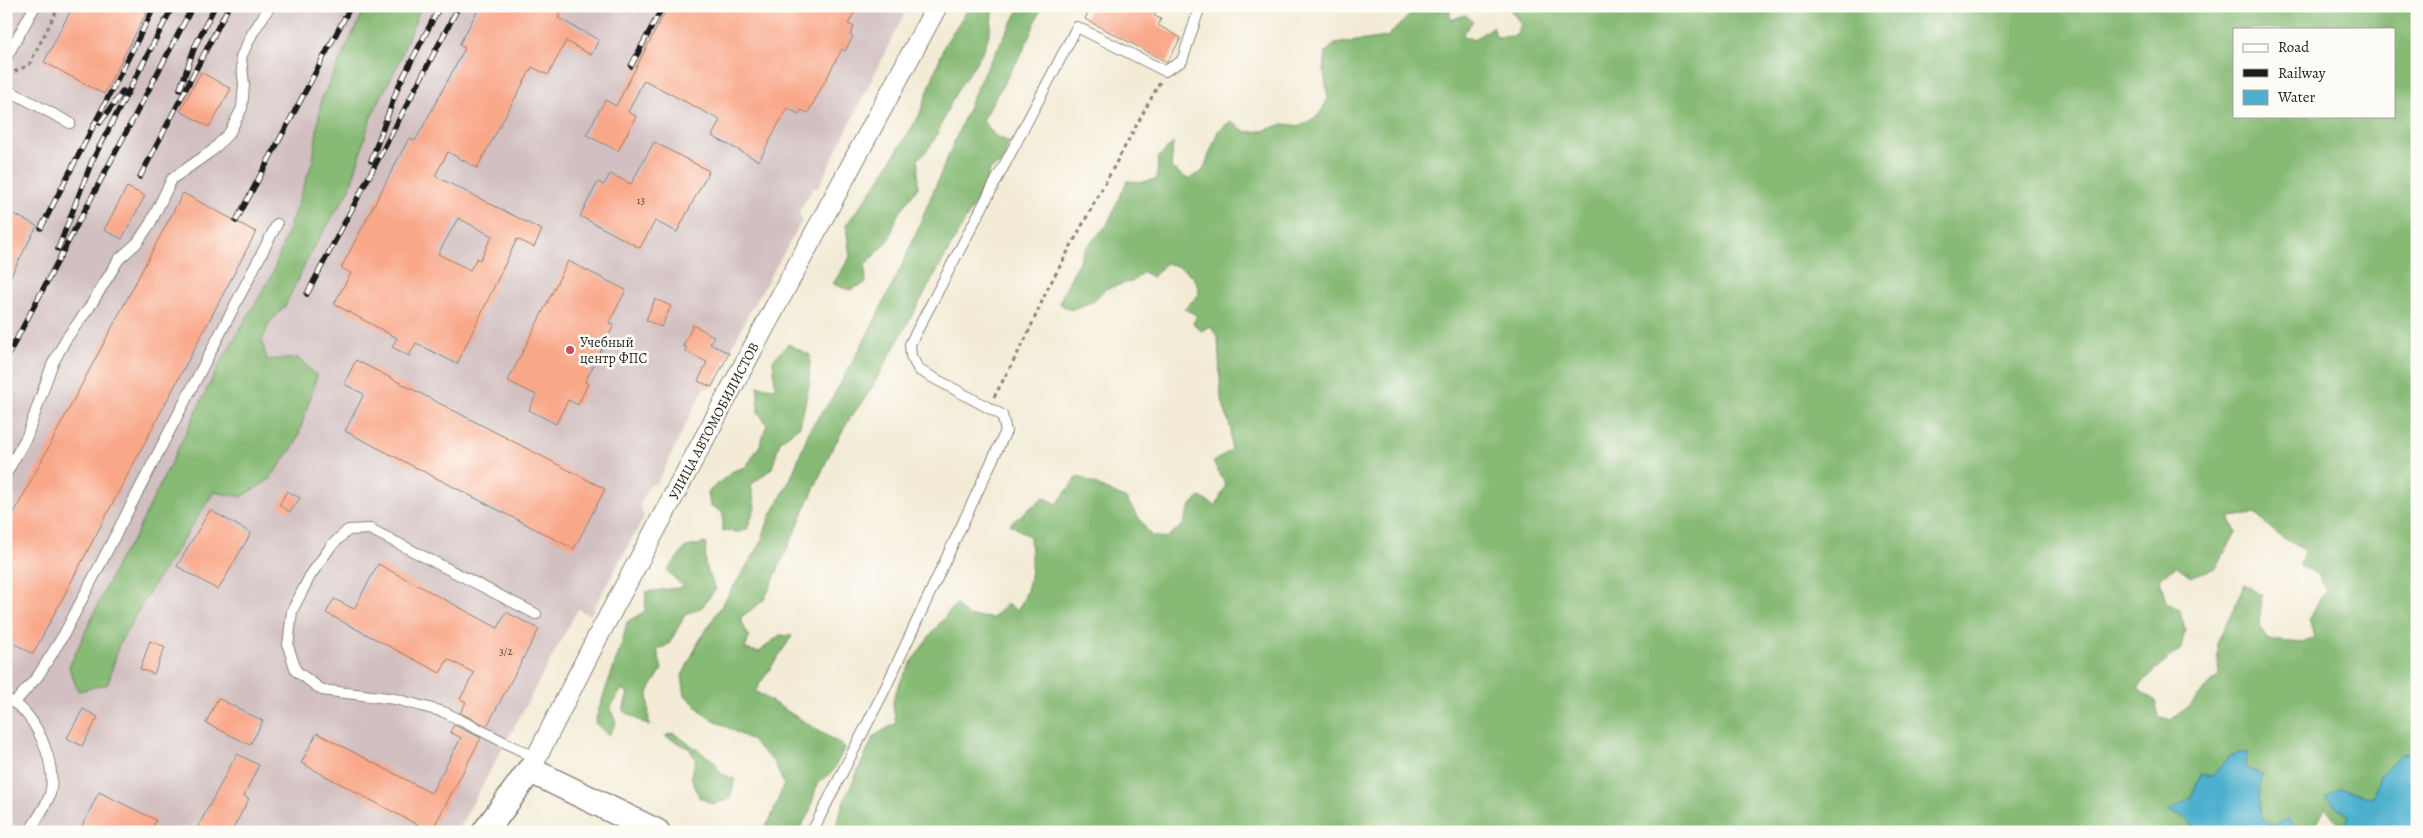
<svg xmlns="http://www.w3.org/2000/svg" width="2423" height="838" viewBox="0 0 2423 838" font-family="Alegreya,serif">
<rect width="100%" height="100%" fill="#fdfcf7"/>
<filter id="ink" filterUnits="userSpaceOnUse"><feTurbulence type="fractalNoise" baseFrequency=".02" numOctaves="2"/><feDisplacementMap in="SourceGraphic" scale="10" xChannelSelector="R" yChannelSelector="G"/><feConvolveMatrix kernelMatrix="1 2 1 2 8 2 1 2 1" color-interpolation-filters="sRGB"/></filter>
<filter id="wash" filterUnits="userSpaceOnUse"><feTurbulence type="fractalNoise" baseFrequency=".0096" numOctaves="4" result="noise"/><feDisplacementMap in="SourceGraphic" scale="20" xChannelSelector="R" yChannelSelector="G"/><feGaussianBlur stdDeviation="1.12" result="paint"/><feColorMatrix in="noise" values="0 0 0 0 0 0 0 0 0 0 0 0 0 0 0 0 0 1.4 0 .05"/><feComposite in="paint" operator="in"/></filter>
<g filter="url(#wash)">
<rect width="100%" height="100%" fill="#f3ebd5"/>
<path fill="#d2bfc1" d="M6,6H908L818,188H813L799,211L802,221L749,313L712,387L703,389L658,482L648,486L640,505L644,517L590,615L578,609L457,832H6Z"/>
<path fill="#86ba75" stroke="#516b48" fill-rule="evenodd" d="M366,6H421L398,64L371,117L350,189L313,248L285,306L270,322L262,340L267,360L298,358L317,376L296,443L270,479L242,497L214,492L151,589L119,644L108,684L78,691L69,667L119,559L134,538L220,363L272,275L313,160L321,100Z
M970,6H992C993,48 973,64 954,96C940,121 941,139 918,159V187L897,216L889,240L865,265L866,283L849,290L833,284L850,257L846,225L877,183L919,116L945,44Z
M1021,6H1046L1041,9L1023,51L982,120L995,136L1009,142L1002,163L989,170L985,185L868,394L850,418L831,451L764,600L740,618L749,637L745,649L759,652L780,635L792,636L755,691L845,747L833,771L817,784L809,814L797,832H768L764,829L771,818L784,784L774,762L751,740L705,715L685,695L682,676L698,643L760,545L769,519L791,478L810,429L833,397L872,326L904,261L981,78Z
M1392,6H1432L1435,11L1450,10V20L1465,15L1473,21L1462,35L1474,40L1493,26L1496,37L1516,36L1521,24L1510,9V6H2417V832H2334L2338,823L2325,807L2315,824V832H834L844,801L874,736L896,723C895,717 893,710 893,703C895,679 939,622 956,604L967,616L993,618L1006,604L1017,610C1033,588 1032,563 1030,537L1010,524L1044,497L1057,504L1078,476L1126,499L1151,536L1166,538L1183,525L1190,506L1200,497L1216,506L1226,485L1213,462L1231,450V429L1221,397L1218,337L1210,326L1201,331L1193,323L1197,316L1185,308L1199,295C1199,275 1183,267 1166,263L1153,277L1143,272L1133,281L1105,289L1092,302L1070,310L1059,303L1084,250L1107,225L1127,181L1143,182L1157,179L1158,158L1173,143L1171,168L1188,179L1203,171L1218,131L1231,121L1246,132L1263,131L1283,124L1301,126L1319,115L1328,99L1324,71L1326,52L1335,44L1387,37L1415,10ZM2234,29H2394V116H2234ZM2255,514L2276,533L2304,550L2300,566L2318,574L2327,591L2318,600L2309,619L2314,637L2303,643L2268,640L2259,624L2262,596L2245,584L2217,643L2219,675L2192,703L2171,720L2159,716L2155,701L2138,688L2153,672L2181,649L2185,629L2180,609L2166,603L2160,578L2176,566L2192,576L2216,568L2236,532L2229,517Z
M788,344L810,355L809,386L800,426L780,441L772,468L751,485L755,507L747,529L739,532L723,531V513L710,505L708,492L733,471L746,467L760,445L767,424L758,412V386L775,388L773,360Z
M706,543L705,565L716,589L702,607L685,615L669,644L657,650L662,669L648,692L649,726L623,711L628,693L622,689L610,708L616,723L609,735L595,723C604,688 620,657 627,622L645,611L646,592L684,587L667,571L686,547Z
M673,733L714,761L721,774L735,779L730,799L713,804L699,797L691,776L696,760L689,748L665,736Z"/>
<path fill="#4eb0cd" stroke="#356674" d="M2248,752L2245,767L2262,775L2259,793L2261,820L2274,826L2288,817L2298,832H2198L2185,818L2168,811L2190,799L2201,774L2212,776L2231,755Z
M2417,753V832H2342L2349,816L2325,797L2340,788L2372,797L2380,776L2401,754Z"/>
<g id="blocks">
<path fill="#f9a789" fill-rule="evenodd" d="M73,6H150L104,94L44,62Z
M480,6H564L558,18L599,40L591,55L566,41L548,75L532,67L477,168L448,152L435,176L542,230L534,247L517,239L457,364L416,343L409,356L392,347L397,338L334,304L351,273L341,268L409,138L415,141L426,121L465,48L459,45ZM458,218L492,236L480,260L477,258L470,270L438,254Z
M668,6H858L848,24L854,27L850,35L853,37L845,51L842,49L808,113L801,110L799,114L787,108L759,161L712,136L720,120L644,80L628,112L636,116L618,151L586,135L605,100L616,106Z
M1091,6H1160L1154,16L1161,19L1158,25L1181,38L1167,62L1085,19Z
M201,72L231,89L209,127L180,111Z
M654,142L709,171L677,232L655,221L640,248L580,216L598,182L604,185L610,174L631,184Z
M127,187L145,196L122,239L104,230Z
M183,193L256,232L33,654L6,639V528Z
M6,210L37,226L6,285Z
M568,261L626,290L609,323L614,325L585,382L588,384L578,405L568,400L556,424L529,410L536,395L508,381Z
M655,299L671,306L661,327L646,320Z
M693,325L714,336L710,344L729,353L712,387L698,381L707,362L685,351L687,347L683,346Z
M356,360L605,489L574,549L345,431L364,394L344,384Z
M287,491L300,498L290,512L279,505Z
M210,510L251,533L218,590L177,566Z
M378,564L498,628L506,612L539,629L487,726L460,713L466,702L460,699L474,673L448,659L440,673L326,613L334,599L354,609Z
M150,641L165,647L154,674L140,669Z
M218,698L263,721L250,745L206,723Z
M83,709L98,717L82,746L67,738Z
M454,725L481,738L431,832L301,763L317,733L431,793L461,738L450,732Z
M237,754L259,765L244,796L249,799L231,832H195Z
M99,792L156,820L151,832H79Z"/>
</g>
</g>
<g filter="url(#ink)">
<use href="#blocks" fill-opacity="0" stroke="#888478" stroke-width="1"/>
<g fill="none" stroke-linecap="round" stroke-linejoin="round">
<g stroke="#888478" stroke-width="12">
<path id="service" d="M6,58L35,6
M6,89L70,123
M6,474L27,436L52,365L66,339L89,308L119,259L137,243L150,224L172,179L213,150L230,132L242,108L244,85L241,57L252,34L270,6
M6,699C35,708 58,766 50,794C46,807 36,820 29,832
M15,702L38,676L63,636L277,224
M536,758L444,712L395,699L322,690L296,671L288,646L292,611L310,576L331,546L348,530L370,529L536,614
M812,832L884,691L1006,431L1002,415L919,370L911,356L910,344L1077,27L1165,71L1182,61L1200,6"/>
</g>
<g stroke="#888478" stroke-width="22">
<path id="minor" d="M530,770L596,640L937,6"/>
</g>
<g stroke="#888478" stroke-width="28">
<path id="tertiary" d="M485,832L530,770L657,832"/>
</g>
<path stroke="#888478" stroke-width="3" stroke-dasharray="4 4" stroke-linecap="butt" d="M7,75L29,65L59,6
M994,397L1025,340L1047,290L1160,82"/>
<use href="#service" stroke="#fff" stroke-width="10"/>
<use href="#minor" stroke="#fff" stroke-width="20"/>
<use href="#tertiary" stroke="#fff" stroke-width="25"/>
<g stroke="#1c1c1c" stroke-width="5.5">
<path id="rail" d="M631,66L663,6
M180,89L195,46L215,6
M100,123L123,91
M371,161L398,87L440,6
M140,177L229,6
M236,221L351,6
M41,228L155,6
M58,249L92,161L173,6
M307,294L459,6
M6,359L193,6"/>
</g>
<use href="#rail" stroke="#fdfcf7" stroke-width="4" stroke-dasharray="11" stroke-linecap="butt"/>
</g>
</g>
<circle fill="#d1495b" stroke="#fdfcf7" stroke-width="2" cx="570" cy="350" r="5"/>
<g text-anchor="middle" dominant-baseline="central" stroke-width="5" stroke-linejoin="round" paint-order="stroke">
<g font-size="11" fill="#533f37">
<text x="641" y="200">13</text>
<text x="506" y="651">3/2</text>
</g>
<g font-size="14" fill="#1c1c1c" stroke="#fdfcf7" text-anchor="start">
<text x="580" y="342">Учебный<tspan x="580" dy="16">центр ФПС</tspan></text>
</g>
<g font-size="14" fill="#1c1c1c" stroke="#fdfcf7">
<text transform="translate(714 421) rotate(-62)">УЛИЦА АВТОМОБИЛИСТОВ</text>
</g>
</g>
<rect width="2423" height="838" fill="none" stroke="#fdfcf7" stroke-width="25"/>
<rect x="2233" y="28" width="162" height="90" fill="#fdfcf7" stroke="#a3a29f"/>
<rect x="2243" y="44" width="25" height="8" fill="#ffffff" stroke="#a3a29f"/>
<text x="2278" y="52" font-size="15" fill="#1c1c1c">Road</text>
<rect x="2243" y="69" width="25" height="8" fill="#1c1c1c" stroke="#a3a29f"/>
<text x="2278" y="78" font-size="15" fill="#1c1c1c">Railway</text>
<rect x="2243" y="90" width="25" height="15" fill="#4eb0cd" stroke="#a3a29f"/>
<text x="2278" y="102" font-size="15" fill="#1c1c1c">Water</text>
</svg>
